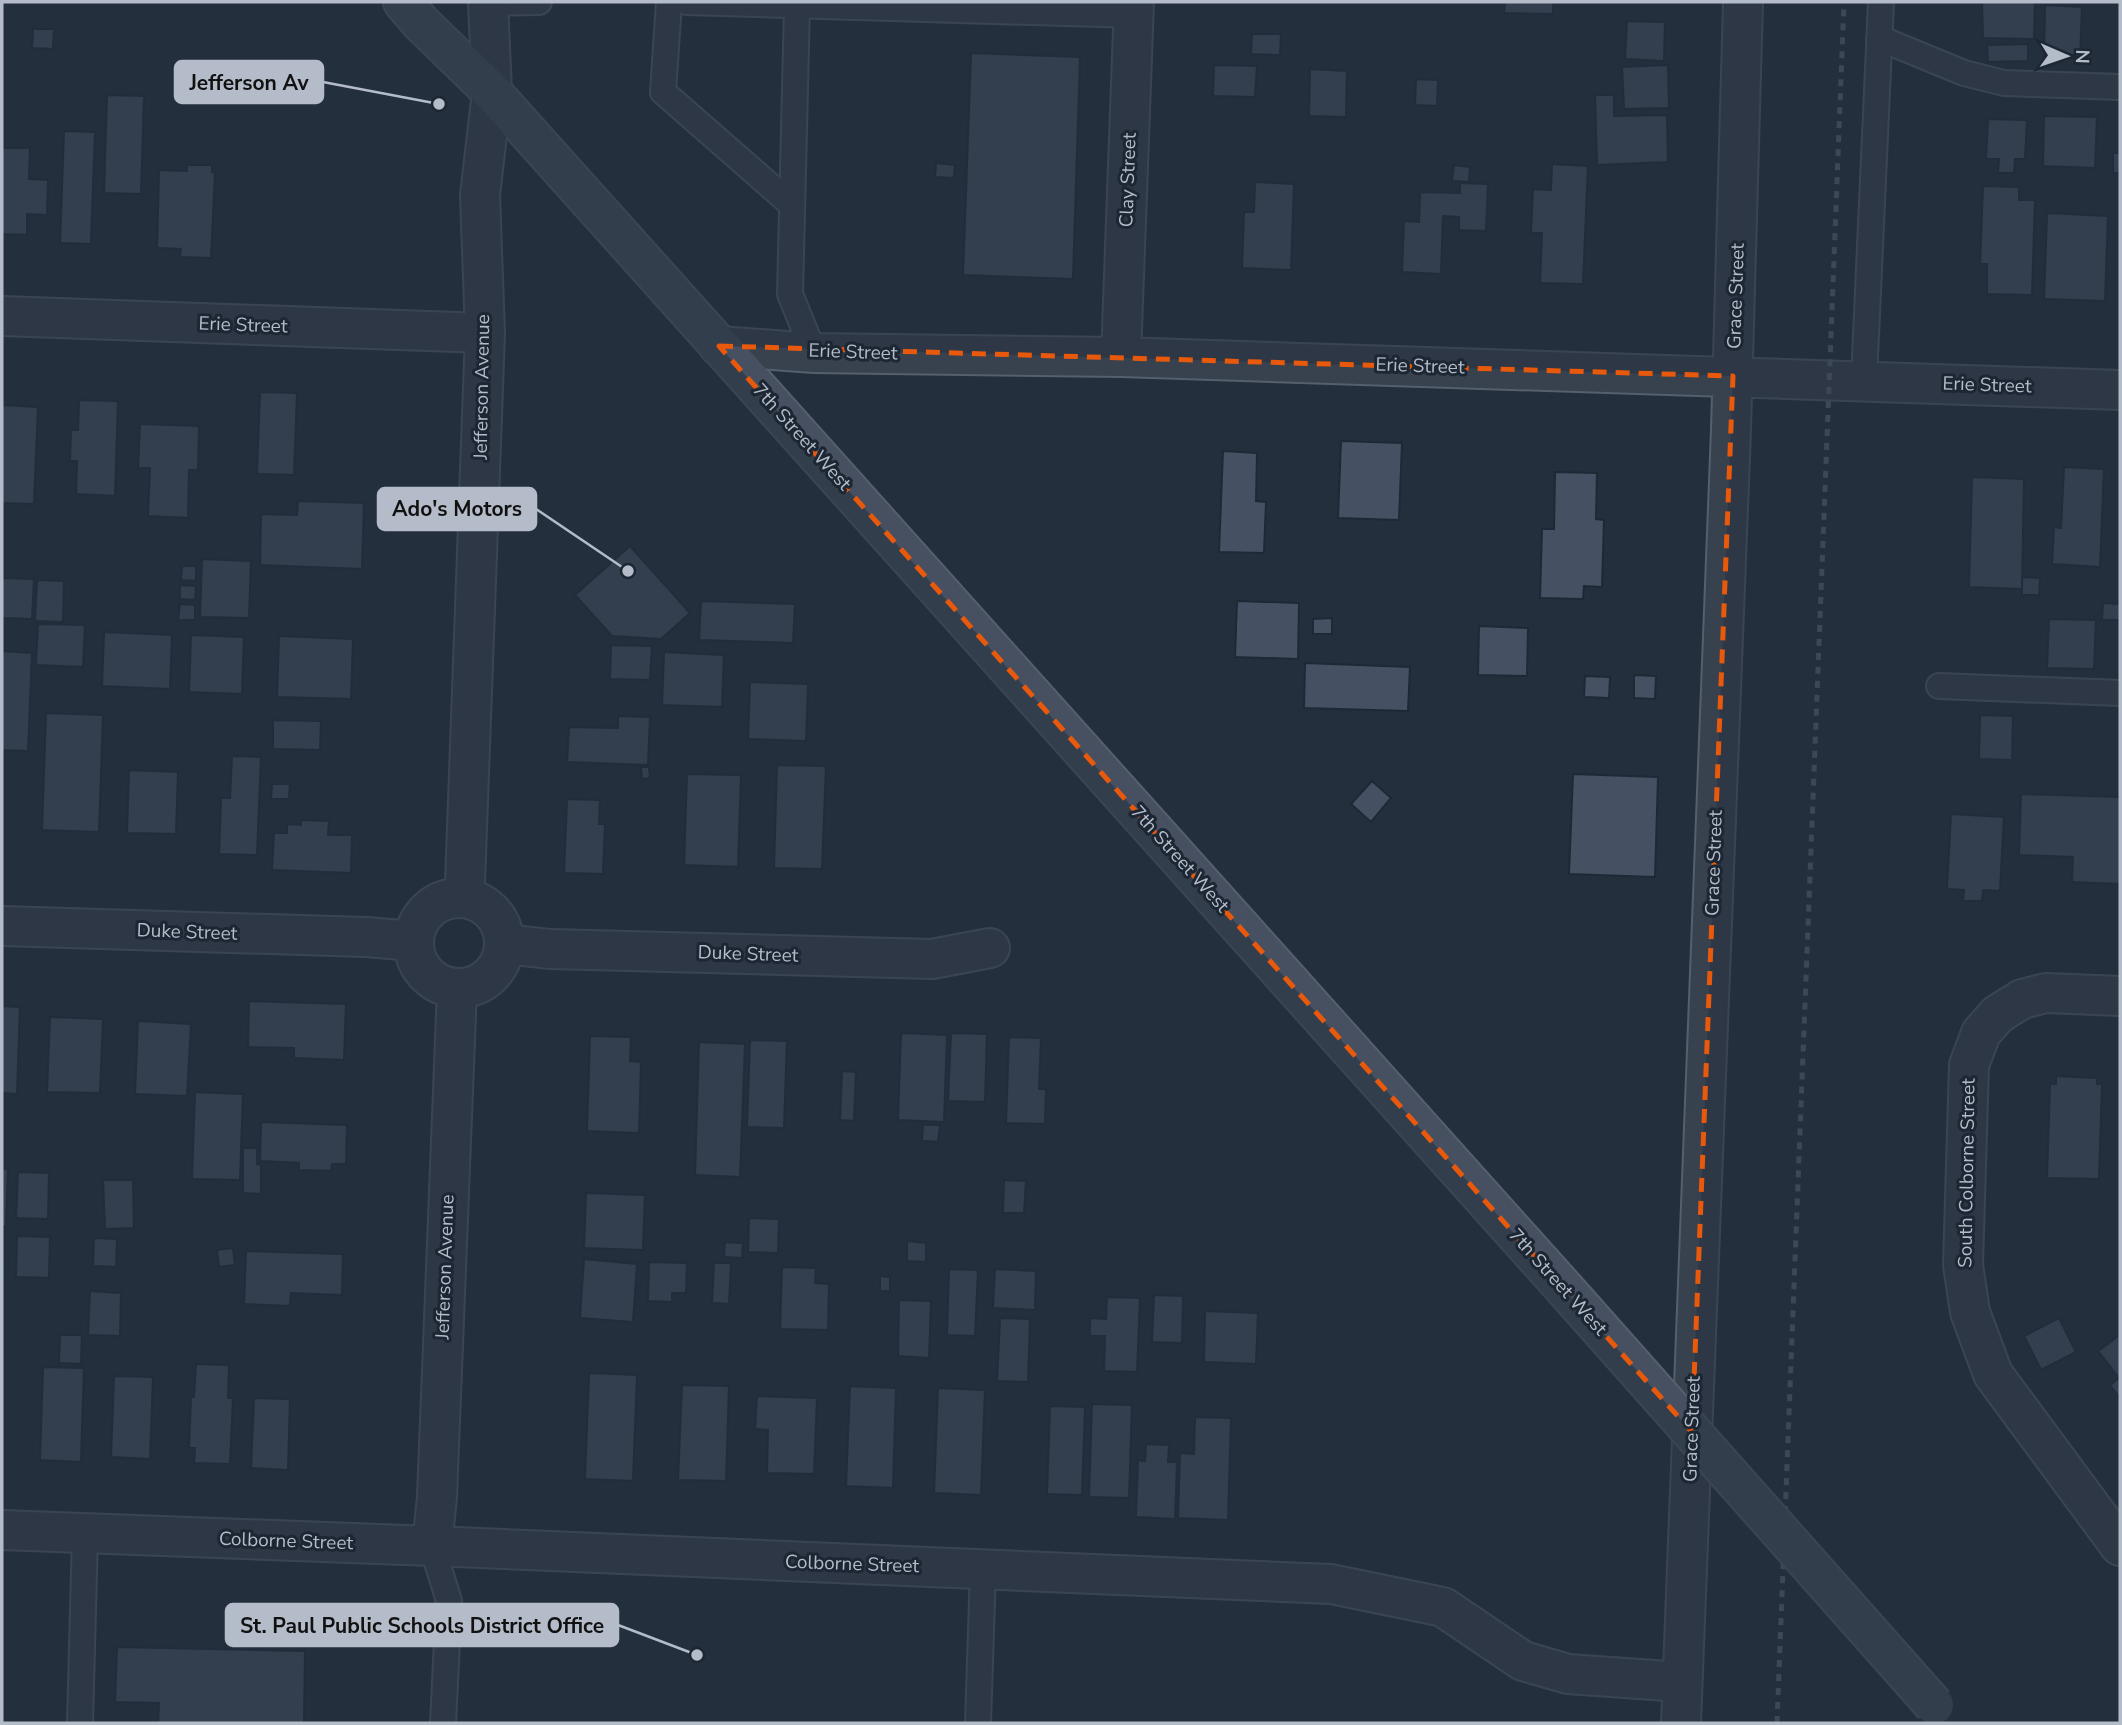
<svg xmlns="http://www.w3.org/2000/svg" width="2122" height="1725" viewBox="0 0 2122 1725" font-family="'Nunito Sans',sans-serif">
<rect width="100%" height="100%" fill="#242f3e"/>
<path fill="#455162" stroke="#1f2835" stroke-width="2" d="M1505,2H1553V14L1504,13Z
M1982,2H2035L2034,39L1983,38Z
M2045,5L2082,7L2080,59L2044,58Z
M1627,21L1665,22L1664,61L1625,59Z
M33,29H54L53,49L32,48Z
M1252,34H1281L1280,55L1251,54Z
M2028,44V61L1988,62L1987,45Z
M971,53L1080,57L1073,279L963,275Z
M1214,65L1257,66L1255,97L1213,96Z
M1668,65L1669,108L1624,109L1622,67Z
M1310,69L1347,71L1346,117L1309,116Z
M1416,79L1438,80L1437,106L1415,105Z
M107,95L144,96L141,194L104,193Z
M1595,95H1614V116L1667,115L1668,162L1597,165Z
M2044,116L2097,117L2095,168L2043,166Z
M1988,119L2027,120L2025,159H2015L2014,173H1998L1999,159H1986Z
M64,131L95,132L91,244L60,243Z
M2,148H30L29,179L48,180L47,215L27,214V235L2,234Z
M2113,153H2120V173H2113Z
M936,163L955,165L954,178L935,177Z
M1552,164L1588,166L1583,284L1540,283L1542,233H1531L1533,189L1551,190Z
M187,165H212V172H215L211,258L180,257L181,249L157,248L159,170L187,171Z
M1454,165L1470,167L1469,182L1452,181Z
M1255,182L1294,184L1291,270L1242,268L1244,212H1254Z
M1460,183L1488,184L1486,231L1459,230V217L1443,216L1441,274L1402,272L1404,221L1419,222L1420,192L1460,193Z
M1983,186L2019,187V200H2035L2032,295L1987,294V264H1980Z
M2047,213L2108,216L2105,301L2044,299Z
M260,392L297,393L294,475L257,474Z
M79,400L118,401L115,496L76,494L77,461H70L71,430H78Z
M2,405L38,407L34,504L2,503Z
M140,424L199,426L198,470H189L188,518L148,516L150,468H138Z
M1341,441L1402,443L1399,520L1338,518Z
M1223,451L1257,453L1256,501L1266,502L1264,553L1219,552Z
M2064,467L2104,469L2100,567L2052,564L2054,527L2061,528Z
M1555,472L1597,473L1596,519L1604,520L1602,587L1584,586L1583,599L1540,598L1542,529H1554Z
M1972,477L2024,479L2022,589L1969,587Z
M298,501L364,503L362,569L260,565L261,514L297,515Z
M630,546L690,613L661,639L612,636L575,595Z
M202,559L251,561L249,618L200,617Z
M182,566H196V581L181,580Z
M2022,577L2040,578L2039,595H2022Z
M2,578L34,579L32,619L2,618Z
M37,580L64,581L63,622L35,621Z
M180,585L196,586L195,600L180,599Z
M701,601L795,604L793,643L699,640Z
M1237,601L1299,603L1298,659L1235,657Z
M2103,603L2120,604V620H2102Z
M180,604L195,605V620H178Z
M1332,618V634H1313V619Z
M2049,619L2096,620L2094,669L2047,668Z
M38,624L85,625L83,667L36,665Z
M1479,626L1528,628L1527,676L1478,675Z
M104,632L172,635L170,689L102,686Z
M191,635L244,637L242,694L189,692Z
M279,636L353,639L351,699L277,697Z
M611,645L652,646L650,680L610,679Z
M2,651L32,653L28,751L2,750Z
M664,652L724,655L722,707L662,705Z
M1305,663L1410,667L1408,711L1304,708Z
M1634,675L1656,676L1655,699L1634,698Z
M1585,676L1610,677L1609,698L1584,697Z
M750,682L808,684L806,741L748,739Z
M46,713L103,715L99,832L42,830Z
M1980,715L2013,716L2012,760L1979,759Z
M618,716L650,717L648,765L567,762L569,727L618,728Z
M273,720L321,721L320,750L273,749Z
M232,756L261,757L257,855L219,854L221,798H230Z
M777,765L826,766L822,869L774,868Z
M641,767H649L650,778L642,779Z
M129,770L178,772L176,834L127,833Z
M687,774L741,775L738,867L684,865Z
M1573,774L1658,777L1655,877L1569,874Z
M1372,781L1391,798L1371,822L1351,804Z
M272,784H290L289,799H271Z
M2021,794L2120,797V884L2072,882L2073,857L2019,855Z
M567,799L600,800L599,824H605L603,874L564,873Z
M1951,814L2004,817L2000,891L1983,890L1982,901H1963L1964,890L1947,889Z
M301,820L329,821L328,835H352L351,873L272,870L274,833H287V824L301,825Z
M249,1001L346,1004L344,1060L294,1058V1048L248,1047Z
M2,1006L20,1007L17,1094L2,1093Z
M50,1017L103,1019L100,1093L47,1092Z
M138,1021L191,1024L187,1096L135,1094Z
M901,1033L947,1035L944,1122L898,1120Z
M951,1033L987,1034L985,1102L948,1101Z
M590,1036L631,1037L630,1061L641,1062L639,1133L587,1131Z
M1009,1037L1041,1038L1039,1089H1046L1045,1124L1006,1123Z
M750,1040L787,1041L784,1128L747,1127Z
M699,1042L745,1044L740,1177L695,1175Z
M842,1071L856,1072L854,1121L840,1120Z
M2056,1076L2097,1078V1084H2102L2099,1179L2047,1178L2050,1084H2056Z
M195,1092L243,1094L240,1180L192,1179Z
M261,1122L347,1125L346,1164H332L331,1171L299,1170V1163L260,1161Z
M923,1125H940L938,1142L922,1141Z
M243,1148H257V1164L261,1165V1194L243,1193Z
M2,1169H8L6,1227L2,1226Z
M18,1172L49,1173L48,1219L16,1218Z
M103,1180H133L134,1228L105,1229Z
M1004,1180L1026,1181L1024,1213H1003Z
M586,1193L645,1195L643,1250L584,1248Z
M749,1218L779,1219L778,1253L748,1252Z
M17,1236L50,1237L49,1278L16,1277Z
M94,1238L117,1239L116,1267L93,1266Z
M907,1241L926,1243V1262L907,1261Z
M725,1242L743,1243L742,1258L724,1257Z
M233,1248L235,1265L219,1267L217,1250Z
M246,1251L343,1254L342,1295L291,1293L290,1306L244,1304Z
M584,1259L637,1264L633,1322L580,1318Z
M649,1262L687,1263L686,1293H672V1302L648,1301Z
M714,1263H731L729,1304L712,1303Z
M782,1267L816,1268L815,1283L829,1284L828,1330L780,1329Z
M949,1269L978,1270L975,1336L947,1335Z
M995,1269L1036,1271L1035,1310L993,1308Z
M880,1276L890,1277V1291H880Z
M90,1291L121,1293L120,1336L88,1335Z
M1154,1295L1183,1296L1182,1343L1152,1342Z
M1107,1297L1140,1298L1137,1372L1104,1371L1105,1336H1090V1318L1106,1319Z
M899,1300L931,1301L929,1358L898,1356Z
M1205,1311L1258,1313L1256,1364L1204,1362Z
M1000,1318L1030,1319L1028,1382L997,1381Z
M2059,1318L2076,1352L2041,1370L2024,1336Z
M60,1335H82L81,1364L59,1363Z
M2120,1335V1398L2110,1385L2119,1378L2098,1351Z
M196,1364L229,1365L228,1398H233L230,1464L194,1463L195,1448H189L191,1397H194Z
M43,1367L84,1368L81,1462L40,1460Z
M589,1373L637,1375L633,1481L585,1479Z
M114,1376L153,1377L150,1459L111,1457Z
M682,1385L729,1386L726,1481L678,1480Z
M850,1386L896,1388L893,1488L846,1486Z
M938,1388L985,1390L981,1495L934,1493Z
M757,1396L817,1398L814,1474L767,1473L768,1430L755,1429Z
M254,1398L290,1399L288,1470L251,1468Z
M1092,1404L1132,1405L1129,1498L1089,1497Z
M1050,1406L1085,1407L1082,1495L1047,1494Z
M1195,1417L1231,1418L1228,1520L1178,1518L1180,1453L1194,1454Z
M1146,1444L1169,1445L1168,1462H1177L1175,1519L1136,1517L1138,1460L1145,1461Z
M117,1647L305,1651L304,1723H158L159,1703L115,1702Z"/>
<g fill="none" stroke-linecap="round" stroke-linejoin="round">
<g stroke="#565f6c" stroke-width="28">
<path id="service" d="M669,2L663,92L792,205
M687,2L1134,15
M488,3L539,2
M797,6L790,294L814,353
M1879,38L1964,73L2004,83L2120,87
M1864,380L1881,2
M1939,686L2120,693
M432,1546L449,1601L443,1723
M80,1723L85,1534
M978,1723L983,1570"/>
</g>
<g stroke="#565f6c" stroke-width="42">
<path id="minor" d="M2,316L485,333
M719,346L814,353L1121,357L2120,390
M1121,357L1134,2
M461,897L465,883L485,333L480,195L492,92
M414 943a45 45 0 1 1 90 0a45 45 0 1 1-90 0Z
M2,926L366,937L414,941
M505,944L550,949L932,959L990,948
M2120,996L2046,993L2022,999L1998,1014L1981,1033L1969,1065L1963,1265L1970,1312L1993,1374L2120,1546
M2,1530L432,1546L1331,1584L1443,1607L1523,1661L1568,1674L1682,1682
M432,1546L437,1497L457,989
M1681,1723L1731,430L1743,2"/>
</g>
<g stroke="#565f6c" stroke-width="42">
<path id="tertiary" d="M488,2L492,92"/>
</g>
<g stroke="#565f6c" stroke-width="42">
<path id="secondary" d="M403,2L421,23L492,92L1564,1288"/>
</g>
<use href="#service" stroke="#38414e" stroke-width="24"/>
<use href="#minor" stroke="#38414e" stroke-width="38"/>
<use href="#tertiary" stroke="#38414e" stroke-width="38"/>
<use href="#secondary" stroke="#465061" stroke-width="38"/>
<path stroke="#5a6575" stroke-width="5" stroke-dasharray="7 7" stroke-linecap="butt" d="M1777,1723L1844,2"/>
<g stroke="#565f6c" stroke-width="42" stroke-linecap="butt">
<path id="secondary-bridge" d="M1564,1288L1934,1705"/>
</g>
<use href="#secondary-bridge" stroke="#465061" stroke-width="38"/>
</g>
<path d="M0 0H2122V1725H0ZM719,346L1733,376L1692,1432Z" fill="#242f3e" fill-opacity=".55" fill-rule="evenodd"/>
<path fill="none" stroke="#e8590c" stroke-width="5" stroke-dasharray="14 9" stroke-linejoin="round" d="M719,346L1733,376L1692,1432Z"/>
<g text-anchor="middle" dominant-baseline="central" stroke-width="6" stroke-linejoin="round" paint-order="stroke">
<g font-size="19" fill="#b4bcc9" stroke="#1d2633">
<text transform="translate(1128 180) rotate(-88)">Clay Street</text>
<text transform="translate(1736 296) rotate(-88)">Grace Street</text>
<text transform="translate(243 325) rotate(2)">Erie Street</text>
<text transform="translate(853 352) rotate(2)">Erie Street</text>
<text transform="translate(1420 366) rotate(2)">Erie Street</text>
<text transform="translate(1987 385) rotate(2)">Erie Street</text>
<text transform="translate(482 387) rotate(-89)">Jefferson Avenue</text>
<text transform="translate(802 437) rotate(48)">7th Street West</text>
<text transform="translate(1180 859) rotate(48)">7th Street West</text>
<text transform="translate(1714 863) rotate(-88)">Grace Street</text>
<text transform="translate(187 932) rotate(2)">Duke Street</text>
<text transform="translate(748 954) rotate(2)">Duke Street</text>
<text transform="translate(1967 1173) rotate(-89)">South Colborne Street</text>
<text transform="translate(445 1267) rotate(-88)">Jefferson Avenue</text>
<text transform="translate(1558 1282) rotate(48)">7th Street West</text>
<text transform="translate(1692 1429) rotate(-88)">Grace Street</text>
<text transform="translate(286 1541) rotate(2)">Colborne Street</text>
<text transform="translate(852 1564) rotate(2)">Colborne Street</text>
</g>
</g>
<path fill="none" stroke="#b4bcc9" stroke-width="2.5" d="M439 104L323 82M628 571L536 509M697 1655L618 1625"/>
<g fill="#b4bcc9" stroke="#1d2633" stroke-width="2.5">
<circle cx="439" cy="104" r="7"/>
<circle cx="628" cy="571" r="7"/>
<circle cx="697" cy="1655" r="7"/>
</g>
<g fill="#b4bcc9" stroke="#b4bcc9" stroke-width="2.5">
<rect x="175" y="61" width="148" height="42" rx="7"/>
<rect x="378" y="488" width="158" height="42" rx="7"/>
<rect x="226" y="1604" width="392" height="42" rx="7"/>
</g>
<g font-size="21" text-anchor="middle" font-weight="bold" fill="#111">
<text x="249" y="90">Jefferson Av</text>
<text x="457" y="516">Ado's Motors</text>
<text x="422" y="1633">St. Paul Public Schools District Office</text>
</g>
<rect width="2122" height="1725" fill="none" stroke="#b4bcc9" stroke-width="7"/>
<g transform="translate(2066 56) rotate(92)" stroke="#1d2633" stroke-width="5" paint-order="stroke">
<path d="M0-5L12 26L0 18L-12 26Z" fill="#b4bcc9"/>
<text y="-10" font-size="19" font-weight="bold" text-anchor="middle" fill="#b4bcc9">N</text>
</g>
</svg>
